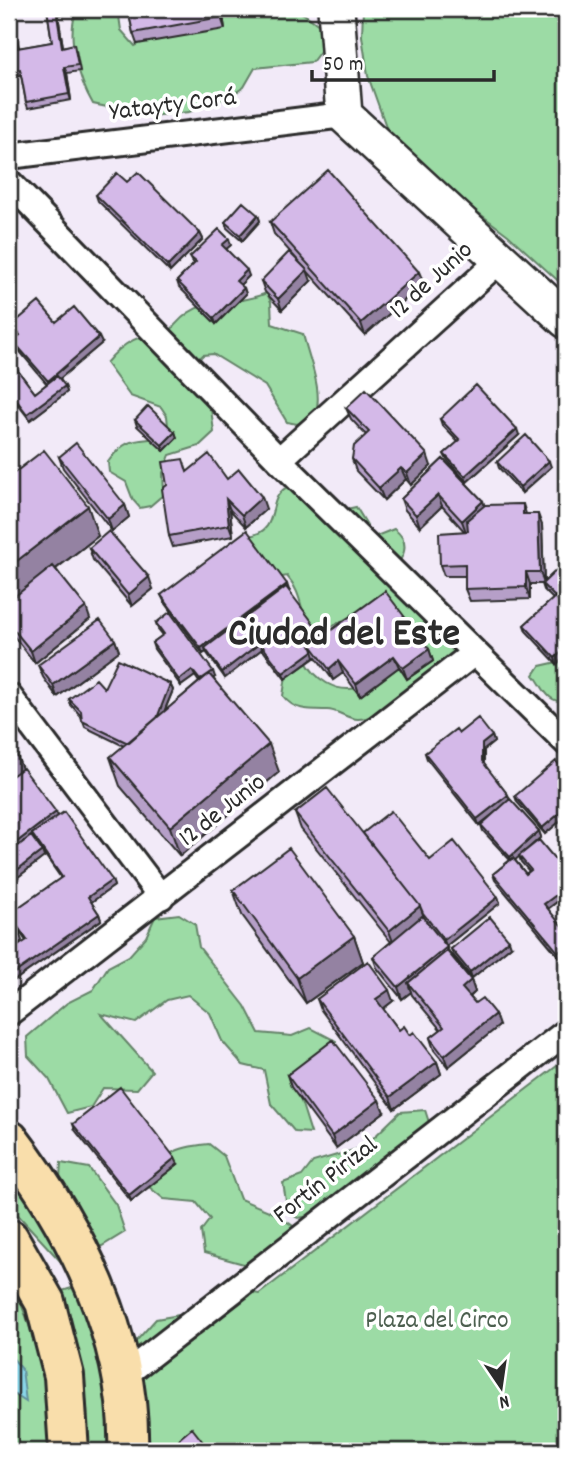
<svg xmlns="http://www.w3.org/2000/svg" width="575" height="1460" viewBox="0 0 575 1460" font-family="Dekko,sans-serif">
<rect width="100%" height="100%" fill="#f2eaf8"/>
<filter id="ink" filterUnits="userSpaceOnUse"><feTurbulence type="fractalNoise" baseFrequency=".0143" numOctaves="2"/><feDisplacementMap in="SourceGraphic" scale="14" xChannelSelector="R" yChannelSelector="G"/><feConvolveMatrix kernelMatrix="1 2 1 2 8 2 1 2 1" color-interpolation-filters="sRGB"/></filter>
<g filter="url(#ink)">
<path fill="#9cdba5" stroke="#648368" stroke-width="2" d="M78,9H118L121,30L135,46C166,29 253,5 288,9C302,10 311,19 321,27L324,46L312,62L255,68L244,87L227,98L189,112L150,116L93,104C80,82 64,33 78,9Z
M363,9H566V288L508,235L394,149L368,76L362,36Z
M267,293L271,302L272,324L303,334C309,360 324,391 315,416L297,424L287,422L265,386L213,354L203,355L196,362L210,401L214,432L199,446L170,455L163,473L164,494L150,506L140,508L133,500L126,482L109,472L108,462C128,433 140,443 169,436L167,416L161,407L130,396L106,363C123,342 142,332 168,334C199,290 223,311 267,293Z
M291,485L324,514L356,507L367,525L365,535L374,537L394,529C416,545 399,565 384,580L405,603L454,644L456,653C433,671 386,719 358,719C347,719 338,710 327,710C310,710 294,711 283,696L287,669L305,660C315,679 335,693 357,688L366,609C346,617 333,629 312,633C300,614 303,594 287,576L266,580L249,536C284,530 262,497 291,485Z
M566,660V702C546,702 545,689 534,675L540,666Z
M179,914L195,924L199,947L245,1006L259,1033L292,1036L311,1028L336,1041L334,1067L298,1092L311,1133L295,1132L271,1104L264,1070L243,1065L222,1041L210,1013L188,995L167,1000L136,1023L101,1014L152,1071L137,1089L103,1088L91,1107L67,1113L49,1079L28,1056L27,1037L67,1003L93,990L108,967L129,956L146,937L155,917Z
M566,1059V1451H139L128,1350L156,1319L185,1314L232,1289L259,1294Z
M425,1110L437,1147L352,1209L298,1218L288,1213L283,1183L302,1176L313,1162L364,1147L400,1112Z
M209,1144L224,1156L240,1199L276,1214L293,1226L288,1259L269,1271L204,1253L201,1231L210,1219L196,1202L164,1199L149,1187C162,1152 173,1148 209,1144Z
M9,1158L22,1177L60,1178L61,1163L89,1168L116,1205L125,1232L102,1246L62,1263L9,1205Z
M9,1275L26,1316L47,1383L55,1451H9Z
M78,1286L106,1352L111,1451H86L59,1309L62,1291Z"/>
<path fill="#89d5e8" stroke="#63919c" stroke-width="2" d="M9,1354L22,1369L26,1402L9,1391Z"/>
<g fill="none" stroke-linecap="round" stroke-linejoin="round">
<g stroke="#2b2b2b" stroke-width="30">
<path id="street" d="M9,156L344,115
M9,182L279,460L566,742
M279,460L500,260
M9,696L161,897
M9,1013L473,654
M122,1377L566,1032"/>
</g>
<g stroke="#2b2b2b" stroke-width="40">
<path id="secondary" d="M336,9L344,115L566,320"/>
</g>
<g stroke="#2b2b2b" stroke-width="44">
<path id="primary" d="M9,1140C75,1226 132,1340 128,1451
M9,1239L45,1302L64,1376L69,1451"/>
</g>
<use href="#street" stroke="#fff" stroke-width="24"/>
<use href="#secondary" stroke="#fff" stroke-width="35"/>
<use href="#primary" stroke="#f9deab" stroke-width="38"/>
</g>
<path fill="#b69fc8" stroke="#2b2b2b" stroke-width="2" fill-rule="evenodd" d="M47,9H75V13L58,15L63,47L76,50L80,71L67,73L71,100L28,108L26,102L21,75L9,77V28L14,27L16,33L19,48L52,42Z
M128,9H222L225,29L137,44L133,33Z
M127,182L200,233L203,239L170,272L98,201L96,195Z
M258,215L260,221L242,241L227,228L225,222Z
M270,222L424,283L365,335L274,234Z
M231,245L226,249L249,276L240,285L244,288L246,294L216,324L179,287L177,281L194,264L190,257Z
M261,281H311L282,310L265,292Z
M12,325L102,343L59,379L65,386L67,392L30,420L9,393V359L35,393L47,384L16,347L13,341L19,336L14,331Z
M346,408L431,466L411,485L406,479L384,500L356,471L352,459L366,435L351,419Z
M440,419L519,435L467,482L447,460L444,454L458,442L442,425Z
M135,420L175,432L177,438L164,451L137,426Z
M59,457L125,505L129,517L112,531L63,468Z
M443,459L483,501L484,506L523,504L526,514L542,525L544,582L566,561V594L559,601L557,664L526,631L524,625L553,599L544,590L542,584H530V599L470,601L465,589V576H444L440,565L465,532L442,506L420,527L405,510L401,499Z
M497,462L551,467L522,493L499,468Z
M188,471L227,479L266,509L246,527L230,510L233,536L173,547L169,536Z
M9,477L98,536L56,569L90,619L35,663L9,630Z
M89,548L153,589L132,606L93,560Z
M289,590L288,591L323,636L429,649L433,661L407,679L399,667L360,696L343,673L333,680L316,657L285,679L262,649L225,678L206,652L203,654L164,601L161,595Z
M156,623L215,677L213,678L279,772L180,856L120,786L110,757L124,746L85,727L81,716L71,705L69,699L104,688L170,684L173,690L164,712L199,682L195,676L181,686L154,649L152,643L163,635L158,629Z
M115,640L119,651L57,697L43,677L38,665Z
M459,733L492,736L494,742L484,750V764L508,795L510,800L539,831L541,837L526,850L559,864L566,858V911L558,901L548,909L560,958L495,880L493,874L510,860L483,831L481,825L497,811L479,825L427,759L425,753ZM519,856L521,862L529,871L526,874L515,860Z
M9,740L22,769L58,816L112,880L114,886L91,902L99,914L101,920L15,980L9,971V952L26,941L12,920L9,914L61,878L42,851L44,857L9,884Z
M566,773V816L545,834L517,802L515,796Z
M295,813L363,833L430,860L498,897L500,903L446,946L450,954L471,980L475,992L470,997L475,1003L499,1026L448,1067L434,1050L430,1038L441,1030L412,995L411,992L402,999L377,968L373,957L391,942L301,829Z
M233,890L354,936L363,962L306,1003L242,915Z
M511,946L472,978L453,955L451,949Z
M317,999L393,1001L383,1009L399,1030L437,1062L441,1074L394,1109L321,1010Z
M287,1075L384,1112L336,1148L291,1087Z
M73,1124L178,1164L131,1201L75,1130Z"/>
<path fill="#9482a2" stroke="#2b2b2b" stroke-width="2" d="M56,9L58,15L64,53L62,47Z
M220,9H222L225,29L221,17Z
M64,67L67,73L71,100L69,94Z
M258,215L260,221L242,241L240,235Z
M200,233L203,239L170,272L168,266Z
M229,239L231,245L224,251L222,245Z
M247,270L249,276L238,287L236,281Z
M307,270L311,281L282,310L278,299Z
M419,272L424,283L365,335L361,323Z
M244,288L246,294L216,324L214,318Z
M99,337L102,343L50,387L48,381Z
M65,386L67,392L30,420L27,414Z
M15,412L17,418L9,425V417Z
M517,429L519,435L467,482L465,476Z
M175,432L177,438L164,451L162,445Z
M427,454L431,466L411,485L407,473Z
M549,461L551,467L522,493L520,487Z
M401,468L406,479L384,500L379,488Z
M438,495L442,506L420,527L416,515Z
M262,497L266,509L246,527L242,515Z
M226,499L230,510L233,536L229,525Z
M483,501L487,513L466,532L462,521Z
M125,505L129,517L112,531L108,519Z
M88,506L98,536L9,605V567Z
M538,514L542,525L544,584L540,572Z
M526,572L530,584V599L526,587Z
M149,577L153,589L132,606L128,595Z
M287,584L289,590L207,651L205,648L206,652L203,654L201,648Z
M566,586V594L557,603L555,597Z
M86,607L90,619L35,663L31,651Z
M115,640L119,651L57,697L53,685Z
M260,643L262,649L225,678L222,672Z
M566,648V656L557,664L555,658Z
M429,649L433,661L407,679L403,668Z
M313,651L315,657L285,679L283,673Z
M394,656L399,667L360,696L356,684Z
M338,661L343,673L333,680L329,669Z
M192,670L195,676L181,686L179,680Z
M213,671L215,677L202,686L200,680Z
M170,684L173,690L146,756L144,750Z
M492,736L494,742L484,750V767L482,761V744Z
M269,744L279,772L180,856L170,827Z
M14,747L23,772L9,783V751Z
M508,795L510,801L479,825L477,819Z
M566,808V816L545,834L542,828Z
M56,812L59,818L32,834L33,837L9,855V848Z
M539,831L541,837L512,863L510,857Z
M42,851L44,857L9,884V876Z
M112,880L114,886L90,903L88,897Z
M556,895L558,901L546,910L544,904Z
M498,897L500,903L446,946L444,940Z
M420,906L426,923L395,947L389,931Z
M99,914L101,920L15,980L13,974Z
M20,935L22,941L9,951V943Z
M354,936L363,962L306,1003L297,978Z
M509,940L511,946L472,978L470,972Z
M566,946V954L560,958L558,952Z
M447,947L451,958L408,983L411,992L402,999L398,987Z
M471,980L475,992L467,999L462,988Z
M389,990L393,1001L380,1011L376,999Z
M495,1014L499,1026L448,1067L444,1056Z
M437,1062L441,1074L394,1109L390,1097Z
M379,1100L384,1112L336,1148L332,1136Z
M175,1158L178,1164L131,1201L129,1195Z"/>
<path fill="#d4b9e8" stroke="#2b2b2b" stroke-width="2" d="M47,9H60H56L62,47L74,44L78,65L64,67L69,94L26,102L20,69L9,70V28L14,27L17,48L52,42Z
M128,9H220L221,17L133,33Z
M328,170L419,272L361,323L270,222Z
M138,172L200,233L168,266L96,195L117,173L127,182Z
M243,202L258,215L240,235L225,222Z
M219,229L229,239L222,245L247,270L236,281L244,288L214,318L177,281L196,262L190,257Z
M289,252L307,270L278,299L261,281Z
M39,302L56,322L74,307L99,337L48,381L13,341L20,335L12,325Z
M9,359L35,393L57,376L65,386L27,414L9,390Z
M476,385L517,429L465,476L444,454L460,440L440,419Z
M366,389L427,454L407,473L401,468L379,488L352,459L354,446L369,432L346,408Z
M9,405L15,412L9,417Z
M148,406L175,432L162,445L135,420Z
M526,435L549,461L520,487L497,462Z
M76,443L125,505L108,519L59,457Z
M44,450L88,506L9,567V477Z
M209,454L227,479L239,469L262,497L242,515L226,499L229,525L169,536L162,489L167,485L163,462L183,459L187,472Z
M443,459L483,501L462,521L438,495L416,515L401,499Z
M523,504V514H538L540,572H526V587L465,589V564L440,565L439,533L468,531L467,520L485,505Z
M247,530L287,584L201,648L161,595Z
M109,531L149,577L128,595L89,548Z
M566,561V586L555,597L542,584Z
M53,566L86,607L31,651L9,624V601Z
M286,587L323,636L311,645L313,651L283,673L260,643L222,672L205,648Z
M385,591L429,649L403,668L394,656L356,684L338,661L329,669L311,645Z
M555,597L566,609V648L555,658L524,625Z
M170,612L213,671L200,680L192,670L179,680L152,643L164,634L156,623Z
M100,620L115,640L53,685L38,665Z
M118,659L170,684L157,718L128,743L82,721L81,711L69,699L96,679L104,688Z
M209,674L269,744L170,827L110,757Z
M478,718L492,736L482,744V761L508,795L477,819L425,753L456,729L459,733Z
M9,740L14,747L9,751Z
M556,761L566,773V808L542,828L515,796Z
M23,768L56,812L9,848V778Z
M327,788L420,906L389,931L295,813Z
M510,799L539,831L510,857L481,825Z
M391,811L430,860L454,841L498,897L444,940L423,913L420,906L363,833Z
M64,812L112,880L88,897L99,914L13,974L9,968V952L27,940L9,914L62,877L32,834Z
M31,836L42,851L9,876V853Z
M539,840L559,864L566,858V907L556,895L544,904L566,931V946L558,952L493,874L513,858L526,874L531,870L519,856Z
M289,848L354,936L297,978L233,890Z
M422,916L447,947L398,987L373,957Z
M490,917L509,940L470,972L451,949Z
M9,920L20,935L9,943Z
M447,951L471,980L462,988L475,1003L482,998L495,1014L444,1056L430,1038L444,1027L408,983Z
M368,961L389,990L376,999L399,1030L404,1026L410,1035L414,1032L437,1062L390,1097L317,999Z
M333,1040L379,1100L332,1136L287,1075Z
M120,1087L175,1158L129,1195L73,1124Z
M192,1428L210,1451H176L180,1438Z"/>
</g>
<g text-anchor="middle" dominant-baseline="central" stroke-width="7" stroke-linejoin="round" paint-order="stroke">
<g font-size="26" fill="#2b2b2b" stroke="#fff">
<text transform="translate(173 106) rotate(-7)">Yatayty Corá</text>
<text transform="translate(432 281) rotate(-42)">12 de Junio</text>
<text transform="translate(223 811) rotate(-38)">12 de Junio</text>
<text transform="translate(326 1181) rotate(-38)">Fortín Pirizal</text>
</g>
<g font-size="26" fill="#4d6050" stroke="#fff">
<text x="437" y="1321">Plaza del Circo</text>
</g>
<g font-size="40" font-weight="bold" fill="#2b2b2b" stroke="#fff">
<text x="344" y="636">Ciudad del Este</text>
</g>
</g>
<rect width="575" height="1460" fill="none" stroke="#fff" stroke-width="35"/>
<rect x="18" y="18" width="540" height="1425" fill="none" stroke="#2b2b2b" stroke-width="2.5" filter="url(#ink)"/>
<g transform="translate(501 1387) rotate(167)" stroke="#ffffff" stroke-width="5" paint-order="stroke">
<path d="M0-5L12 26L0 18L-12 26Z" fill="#2b2b2b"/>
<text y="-10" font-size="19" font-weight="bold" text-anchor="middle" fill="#2b2b2b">N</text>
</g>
<path d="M312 70v10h182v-10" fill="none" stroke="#2b2b2b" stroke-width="3.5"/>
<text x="323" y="70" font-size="21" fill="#2b2b2b" stroke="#ffffff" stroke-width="5" paint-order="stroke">50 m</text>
</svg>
